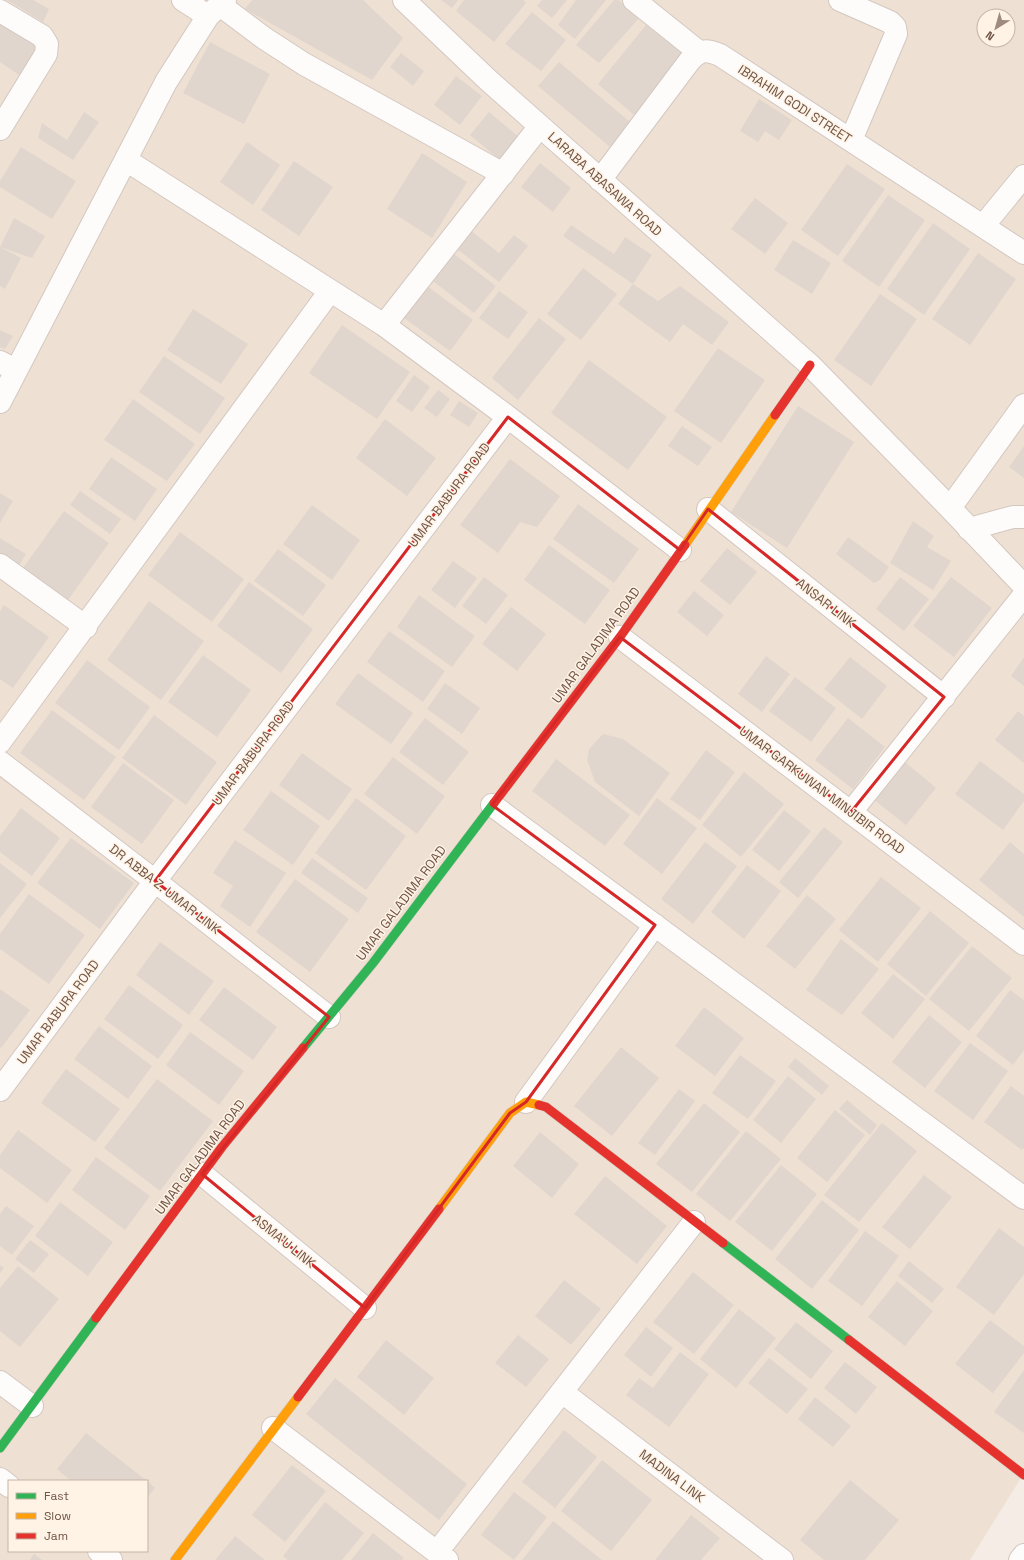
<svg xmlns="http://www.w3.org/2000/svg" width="1024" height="1560" viewBox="0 0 1024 1560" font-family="'Space Grotesk',sans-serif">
<rect width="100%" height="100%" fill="#f5ede5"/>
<path fill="#eee0d2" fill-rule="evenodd" d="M0,0H1024V1473L970,1560H0ZM984,16H1008V40H984ZM9,1481H147V1551H9Z"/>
<path fill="#e1d6cd" d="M7,0H33L49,9L43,22Z
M252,0H363L403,38L372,80L245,9Z
M441,0H458L452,8Z
M464,0H523L526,3L494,42L456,11Z
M542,0H567L552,18L537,6Z
M576,0H606L575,39L558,25Z
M614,0H618L640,17L599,63L576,45Z
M532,12L566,40L541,71L505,44Z
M0,21L39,47L19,75L0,62Z
M646,25L683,54L634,115L598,84Z
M210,42L270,74L244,124L183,93Z
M401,53L424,71L413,86L390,67Z
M559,62L630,122L610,147L538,86Z
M456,76L482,96L460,125L434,105Z
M759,99L792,120L779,140L765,131L758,142L740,131Z
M84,112L99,122L73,160L38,138L42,123L67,140Z
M489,112L519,137L500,160L470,135Z
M247,142L280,165L253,205L220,182Z
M21,147L76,181L52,219L0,187V181Z
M422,153L467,182L432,238L387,209Z
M294,161L333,187L299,236L261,210Z
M540,163L571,188L553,212L521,187Z
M847,164L885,189L838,256L801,230Z
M888,195L925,220L879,287L842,261Z
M755,198L788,223L765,254L731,229Z
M14,218L45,236L32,258L0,247Z
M933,223L970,249L924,315L887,289Z
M571,225L614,254L625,237L652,255L633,284L563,236Z
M470,230L499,253L514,235L528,246L499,282L456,248Z
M793,240L831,263L812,294L774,270Z
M0,247L21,258L5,289L0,286Z
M978,253L1016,279L970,345L932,319Z
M454,254L496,286L474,313L433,281Z
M583,268L617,294L581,340L547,314Z
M633,284L658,301L680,286L729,322L712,345L683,324L670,342L618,304Z
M427,286L473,320L450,351L404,318Z
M499,291L528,312L508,339L479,318Z
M880,294L917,319L871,386L834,360Z
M193,309L248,344L221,384L167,350Z
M539,318L566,339L518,400L492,378Z
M342,325L410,372L377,419L309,373Z
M0,330L13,336L5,349L0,347Z
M718,348L765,380L721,443L674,411Z
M164,356L225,398L200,434L139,392Z
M589,360L667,417L628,470L551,413Z
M414,375L430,387L412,412L396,401Z
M438,390L450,399L437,417L424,408Z
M133,399L195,444L167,481L104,440Z
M459,401L478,413L469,427L450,415Z
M798,406L854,442L787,548L731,512Z
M385,419L436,458L407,496L356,458Z
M682,426L712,447L698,466L668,446Z
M1024,446V478L1009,467Z
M111,457L157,489L135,521L89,489Z
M510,459L560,496L537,527L520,522L498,553L460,525Z
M80,491L121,519L110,534L70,505Z
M0,493L13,501L0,523Z
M578,504L639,549L614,583L553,539Z
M312,505L360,540L332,580L283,544Z
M64,511L109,543L68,600L23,568Z
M913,521L934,536L927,547L951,561L933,590L890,563Z
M180,532L244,579L212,622L148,575Z
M848,537L889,567L880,580L874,583L836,554Z
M0,538L26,554L18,567L0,556Z
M549,545L610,590L585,624L524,580Z
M727,548L757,572L730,605L700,581Z
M278,549L326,585L303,616L254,581Z
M453,561L477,578L455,608L431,590Z
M484,577L508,595L486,624L462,606Z
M900,577L929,599L904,631L876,609Z
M951,577L992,608L954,657L913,626Z
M249,582L313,629L281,673L217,626Z
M694,591L724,615L707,636L677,612Z
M419,595L475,636L452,667L397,627Z
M149,601L204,641L161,700L107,660Z
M4,605L49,637L13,688L0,679V611Z
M511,607L546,634L517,671L482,644Z
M389,631L445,671L423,702L367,662Z
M203,655L251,690L217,737L168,702Z
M766,656L790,674L762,712L738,694Z
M850,657L887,686L862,719L824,689Z
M1024,657V686L1011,676Z
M87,660L150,707L119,750L55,703Z
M358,673L413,713L391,744L335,704Z
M795,677L836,708L811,742L769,711Z
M445,683L480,708L462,734L427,709Z
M52,710L116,757L84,800L20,753Z
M1018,711L1024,716V763L995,740Z
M154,715L217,762L186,805L122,758Z
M425,718L469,752L443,785L399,752Z
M848,718L885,747L853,789L815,760Z
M603,734L623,739L670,773L639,816L595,782L587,760L589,749Z
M706,750L735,772L700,820L670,799Z
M302,753L352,789L329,821L279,785Z
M393,757L445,796L417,834L364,794Z
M556,759L630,815L605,846L532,791Z
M904,761L936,788L906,825L873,799Z
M980,761L1024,794V801L1003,830L955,794Z
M123,763L174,800L142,844L91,807Z
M744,772L784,804L741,857L702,825Z
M271,791L320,826L293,865L243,830Z
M356,798L406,836L366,890L315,853Z
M657,798L697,828L662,874L623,844Z
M21,808L60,838L32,876L0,852V836Z
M784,810L811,831L779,871L752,850Z
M824,827L843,842L798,898L779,882Z
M71,838L134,883L100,929L37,883Z
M235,840L286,873L250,927L220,906L233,886L213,873Z
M705,842L737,866L693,924L661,899Z
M1010,842L1024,854V917L979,880Z
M312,858L368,898L358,913L301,873Z
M0,863L27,884L0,918Z
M747,865L781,891L744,939L711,912Z
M881,877L921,908L878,962L839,930Z
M295,879L349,919L310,972L256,932Z
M29,894L85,935L49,984L0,949V934Z
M807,895L836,919L795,969L766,946Z
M930,911L969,943L926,996L887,964Z
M841,939L879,969L842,1015L806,990Z
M160,942L214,981L189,1015L136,975Z
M972,946L1012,978L969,1031L929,999Z
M893,974L925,999L893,1039L861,1013Z
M129,985L183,1025L158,1059L104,1019Z
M224,987L277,1027L253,1060L199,1020Z
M0,989L30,1010L1,1048L0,1047Z
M1010,990L1024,1000V1050L1013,1065L976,1036Z
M704,1007L744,1038L715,1076L675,1046Z
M929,1015L962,1042L925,1088L892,1062Z
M99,1026L152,1066L128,1099L74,1059Z
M190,1032L244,1071L219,1105L166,1065Z
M970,1043L1008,1071L973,1120L934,1091Z
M621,1047L659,1078L612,1136L574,1106Z
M740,1055L776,1081L748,1119L712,1093Z
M795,1058L829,1086L822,1095L788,1067Z
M66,1069L120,1109L95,1142L41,1103Z
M788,1076L816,1099L781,1143L753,1120Z
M157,1079L213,1121L160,1191L104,1148Z
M1011,1086L1024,1096V1148L1022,1150L984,1122Z
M679,1089L695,1101L655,1155L638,1143Z
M847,1100L877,1125L870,1135L839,1109Z
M704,1103L740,1132L692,1192L656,1164Z
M835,1110L865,1135L827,1182L797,1158Z
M882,1123L917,1151L859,1222L824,1195Z
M18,1130L72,1170L47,1203L0,1168V1155Z
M746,1131L781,1159L730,1221L696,1194Z
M540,1132L579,1164L552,1198L513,1166Z
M96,1157L150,1196L125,1230L72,1190Z
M781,1165L817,1194L772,1251L735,1222Z
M924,1175L952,1197L910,1249L882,1227Z
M605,1176L667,1226L637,1264L574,1214Z
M822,1200L859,1230L812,1289L775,1259Z
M60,1202L113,1242L88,1276L35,1236Z
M6,1206L34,1226L12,1255L0,1246V1214Z
M999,1228L1024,1247V1274L994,1315L956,1287Z
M865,1231L899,1256L862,1306L828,1281Z
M30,1240L49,1254L34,1273L15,1259Z
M909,1261L944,1289L932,1303L898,1276Z
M0,1265L4,1268L0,1273Z
M18,1266L59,1299L20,1347L0,1331V1288Z
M693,1272L734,1305L694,1354L653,1322Z
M564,1280L601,1309L571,1345L535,1316Z
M897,1281L933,1311L905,1346L868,1317Z
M739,1309L776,1338L736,1388L700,1359Z
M990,1320L1024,1346V1353L993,1393L955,1364Z
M796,1322L833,1351L811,1379L774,1349Z
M646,1327L673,1348L651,1377L624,1355Z
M518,1335L549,1359L526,1387L495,1363Z
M386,1340L434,1378L404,1415L357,1377Z
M680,1352L709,1374L669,1427L626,1395L639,1378L653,1388Z
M769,1358L808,1389L787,1414L748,1383Z
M845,1362L877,1387L856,1414L824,1388Z
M1024,1370V1433L994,1412Z
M335,1378L467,1484L439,1520L306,1414Z
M815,1397L851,1426L833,1447L798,1419Z
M564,1430L597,1457L555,1508L522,1482Z
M86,1433L147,1481H71L57,1469Z
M602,1460L652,1500L611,1551L561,1511Z
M292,1465L326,1491L285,1542L252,1515Z
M850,1480L899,1520L865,1560H824L800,1540Z
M147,1481L155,1488L147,1498Z
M514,1492L547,1517L514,1560L481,1535Z
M325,1502L364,1533L342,1560H288L283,1556Z
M691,1515L720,1538L701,1560H655Z
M553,1521L602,1560H522Z
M373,1533L404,1558L402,1560H351Z
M235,1536L265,1560H215Z
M34,1554L42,1560H30Z"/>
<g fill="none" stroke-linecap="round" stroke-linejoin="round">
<g stroke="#d3c8c1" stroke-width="24">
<path id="street" d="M183,0L208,16
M404,0L488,80L810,365L950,508L1024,586
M634,0L699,52
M840,0L890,22L895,27L896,34L851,140
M220,5L264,38L304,64L503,174
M0,11L42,36L47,44L46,54L0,129
M126,160L384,325L508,417L680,550
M600,180L691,59C702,49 707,50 720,55L1024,253
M983,226L1024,176
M384,325L540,126
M0,362L16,370
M0,402L166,82L208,16L225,0
M950,508L1024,405
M708,509L944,697
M969,529L1013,517H1024
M0,565L86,627
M620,637L1024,944
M0,742L330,291
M0,762L155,881L329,1017
M492,805L1024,1198
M851,812L1024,595
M0,1090L155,881L508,417
M526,1102L655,925
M202,1174L365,1308
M0,1382L32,1406
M562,1392L782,1560
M273,1428L447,1560
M0,1479L9,1486
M99,1551L111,1560
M437,1552L694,1222
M1020,1560L1024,1555"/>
</g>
<g stroke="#d5c9c2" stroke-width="10">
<path id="fast" d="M303,1048L373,963L494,803
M723,1243L849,1340
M0,1448L96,1318"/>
</g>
<g stroke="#d5c9c2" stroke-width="10">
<path id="slow" d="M685,545L775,415
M439,1209L510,1113L526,1102L539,1105
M175,1560L298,1397"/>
</g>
<g stroke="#d5c9c2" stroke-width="10">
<path id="jam" d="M775,415L810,365
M494,803L620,637L685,545
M539,1105L546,1107L723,1243
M96,1318L222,1147L303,1048
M849,1340L1024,1475
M298,1397L439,1209"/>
</g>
<use href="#street" stroke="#fefcfb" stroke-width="22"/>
<use href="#fast" stroke="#30b455" stroke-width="9"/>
<use href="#slow" stroke="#ff9f0a" stroke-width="9"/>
<use href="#jam" stroke="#e5322d" stroke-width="9"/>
</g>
<path fill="none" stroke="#d62828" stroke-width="3" stroke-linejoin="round" d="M508,417L680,550L708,509L944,697L851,812L620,637L492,805L655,925L526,1102L510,1113L365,1308L202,1174L329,1017L155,881Z"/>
<g text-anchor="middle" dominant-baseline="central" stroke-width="3" stroke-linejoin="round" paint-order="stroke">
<g font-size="13" fill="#705448" stroke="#fef3e4">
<text transform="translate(795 104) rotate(33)">IBRAHIM GODI STREET</text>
<text transform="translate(605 184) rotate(42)">LARABA ABASAWA ROAD</text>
<text transform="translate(449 495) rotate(-53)">UMAR BABURA ROAD</text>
<text transform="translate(826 603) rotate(38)">ANSAR LINK</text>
<text transform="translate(596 645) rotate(-54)">UMAR GALADIMA ROAD</text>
<text transform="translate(253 753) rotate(-53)">UMAR BABURA ROAD</text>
<text transform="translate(822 790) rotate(37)">UMAR GARKUWAN MINJIBIR ROAD</text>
<text transform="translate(165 889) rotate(38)">DR ABBA Z. UMAR LINK</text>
<text transform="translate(401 903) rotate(-53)">UMAR GALADIMA ROAD</text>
<text transform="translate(58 1012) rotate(-53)">UMAR BABURA ROAD</text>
<text transform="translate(200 1157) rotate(-53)">UMAR GALADIMA ROAD</text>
<text transform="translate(284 1241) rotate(39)">ASMA'U LINK</text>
<text transform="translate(672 1476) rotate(37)">MADINA LINK</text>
</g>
</g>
<rect x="8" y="1480" width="140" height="72" fill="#fef3e4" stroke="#c5b3a6"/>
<rect x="16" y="1493" width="20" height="6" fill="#30b455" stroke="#c5b3a6"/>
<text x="44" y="1500" font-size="12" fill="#705448">Fast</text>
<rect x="16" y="1513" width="20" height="6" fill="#ff9f0a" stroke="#c5b3a6"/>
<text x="44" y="1520" font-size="12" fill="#705448">Slow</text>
<rect x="16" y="1533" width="20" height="6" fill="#e5322d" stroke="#c5b3a6"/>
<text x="44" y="1540" font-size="12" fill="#705448">Jam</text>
<g transform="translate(996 28) rotate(217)"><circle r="19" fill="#fef3e4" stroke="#c5b3a6"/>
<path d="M0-3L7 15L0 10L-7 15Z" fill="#9f8a7f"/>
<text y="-6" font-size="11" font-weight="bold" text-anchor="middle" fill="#705448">N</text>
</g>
</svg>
